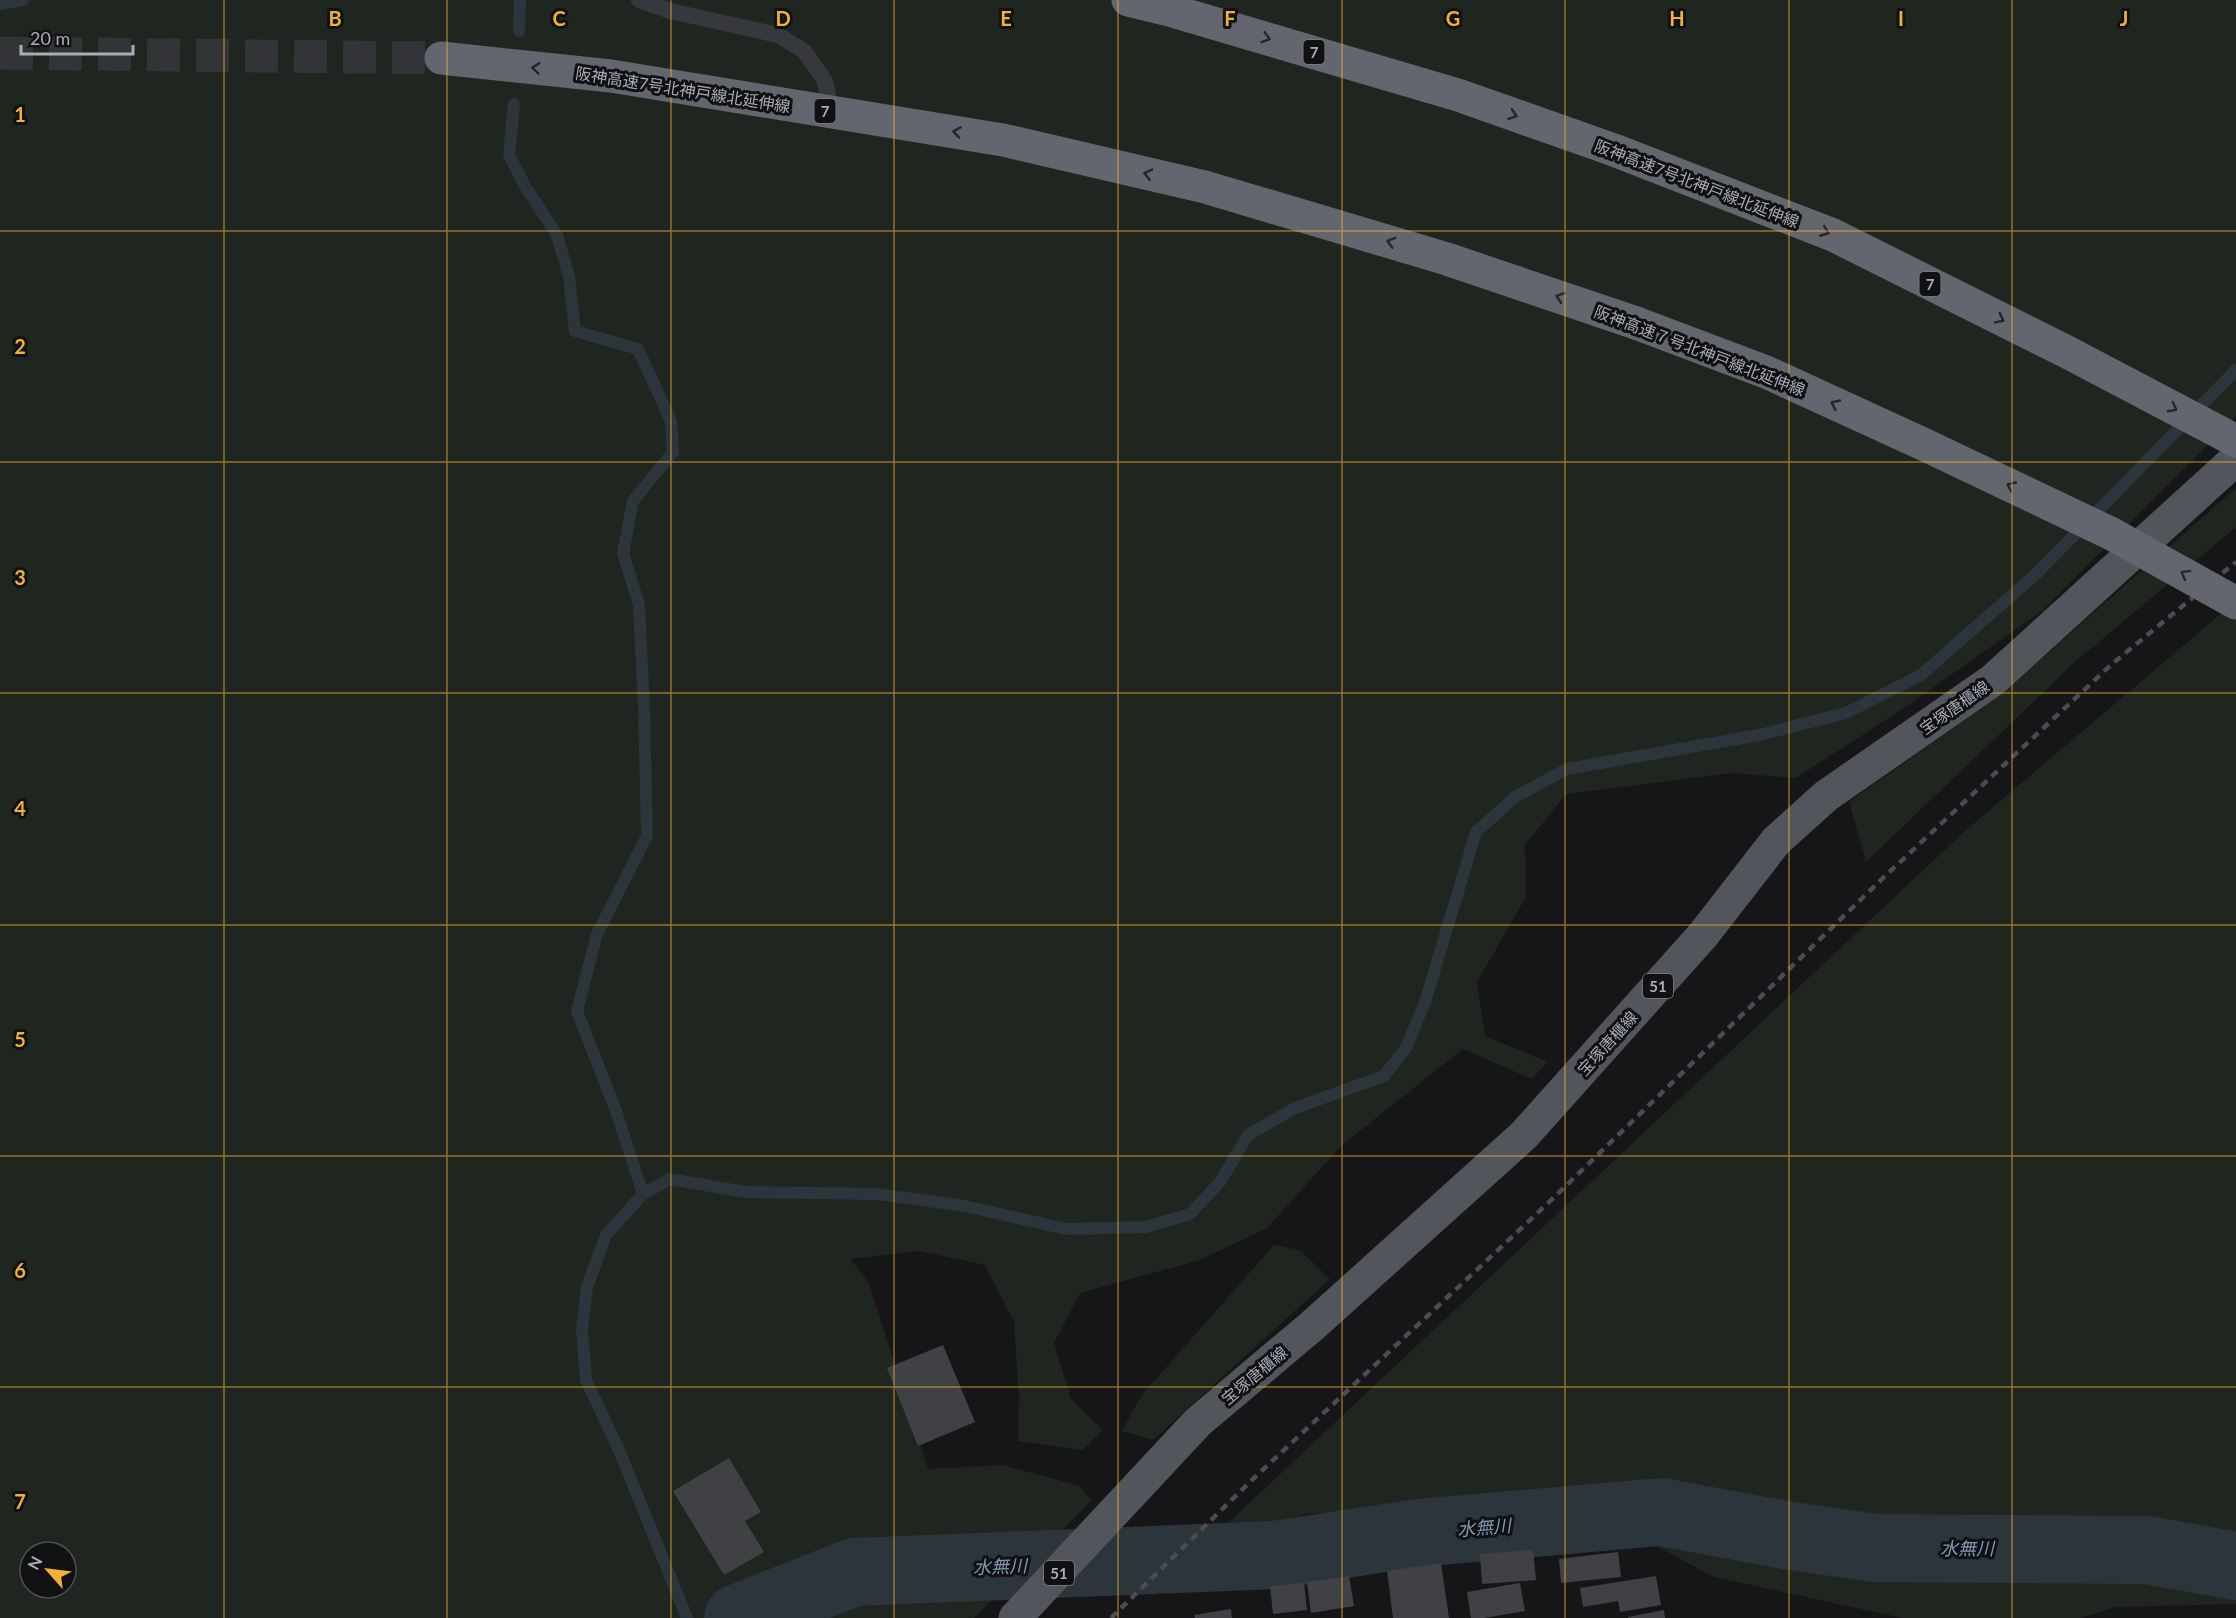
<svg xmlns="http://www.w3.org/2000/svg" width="2236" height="1618" viewBox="0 0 2236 1618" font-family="Lato,'Noto Sans JP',sans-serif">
<rect width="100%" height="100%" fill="#161618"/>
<path fill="#1e261f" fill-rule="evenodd" d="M0,0H2236V417L2042,611L1898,712L1796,778L1732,773L1566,794L1525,845L1526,897L1477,982L1485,1036L1548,1062L1532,1079L1463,1049L1342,1145L1267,1228L1200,1260L1080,1293L1054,1343L1071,1399L1103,1430L1083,1450L1018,1441L1019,1397L1014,1322L985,1265L919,1251L851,1259L869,1283L928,1469L1003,1465L1080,1486L1091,1501L974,1618H0ZM30,1552H66V1588H30Z
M2236,488V527L2075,662L1866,862L1849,802L2001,694Z
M2236,601V1604L2115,1607L2081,1618H1903L1714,1577L1578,1504L1304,1514L1147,1599L1966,830Z
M1274,1245L1300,1250L1330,1279L1153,1440L1122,1431L1141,1396Z"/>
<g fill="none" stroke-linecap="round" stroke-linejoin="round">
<path stroke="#2c353c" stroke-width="12" d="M0,4L23,0
M519,31L520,0
M514,104L509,155L525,186L557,235L569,277L575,331L638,349L671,421L673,452L633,501L623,553L639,605L644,708L647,836L597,934L577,1011L616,1111L643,1194
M687,1618L619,1450L586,1380L582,1329L587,1287L606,1235L643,1194L670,1179L745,1192L877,1194L965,1206L1066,1229L1146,1227L1190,1214L1220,1182L1248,1135L1295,1108L1384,1076L1406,1048L1425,1002L1476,832L1515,797L1567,769L1759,735L1846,713L1921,675L2036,574L2236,370"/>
<path stroke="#2c353c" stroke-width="68" d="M738,1618L854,1572L1275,1555L1417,1533L1661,1512L1791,1536L1875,1548L2147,1550L2236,1566"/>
</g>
<path fill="#404145" d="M943,1345L975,1422L918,1446L887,1368Z
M729,1458L761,1512L745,1521L764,1552L724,1575L673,1491Z
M1533,1550L1536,1580L1482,1584L1480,1554Z
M1618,1552L1621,1577L1561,1583L1559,1559Z
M1441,1563L1449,1618H1393L1387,1571Z
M1349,1576L1354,1606L1311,1613L1307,1582Z
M1656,1576L1661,1605L1620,1612L1618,1601L1583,1607L1580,1588Z
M1304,1583L1307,1610L1273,1614L1270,1586Z
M1520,1583L1525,1611L1484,1618H1471L1467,1592Z
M1231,1609L1232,1618H1195L1194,1615Z
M1664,1610L1665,1618H1628V1617Z"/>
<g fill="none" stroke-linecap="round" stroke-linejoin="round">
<path stroke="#333438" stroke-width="33" stroke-dasharray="33 16" stroke-linecap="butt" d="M0,53L441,58"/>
<path stroke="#37383d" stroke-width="16" d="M639,0L670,11L778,35L804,51L825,81L831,112"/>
<path stroke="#53555c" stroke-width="33" d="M1015,1618L1198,1422L1312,1326L1524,1135L1703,935L1776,841L1826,796L1993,680L2236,459"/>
<path stroke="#63666e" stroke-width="33" d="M1128,0L1169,10L1458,95L1614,150L1833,235L2069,353L2236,441
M441,58L611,76L1003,140L1205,187L1447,259L1636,323"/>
<path stroke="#4a4c52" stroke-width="4.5" stroke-dasharray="8 6" stroke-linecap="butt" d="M1111,1618L1254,1478L1545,1206L1884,877L2112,664L2236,562"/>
<path stroke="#63666e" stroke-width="33" d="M1636,323L1766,372L1923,444L2110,533L2236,603"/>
</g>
<defs><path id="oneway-chevron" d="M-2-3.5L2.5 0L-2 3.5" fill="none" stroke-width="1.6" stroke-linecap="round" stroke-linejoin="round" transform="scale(1.5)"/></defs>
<g stroke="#26262a">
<use href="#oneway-chevron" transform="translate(1266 38) rotate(16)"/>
<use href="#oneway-chevron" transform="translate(536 68) rotate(-174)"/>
<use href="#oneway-chevron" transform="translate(1513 115) rotate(19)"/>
<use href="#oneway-chevron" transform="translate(957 132) rotate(-171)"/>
<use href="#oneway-chevron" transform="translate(1148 174) rotate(-167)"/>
<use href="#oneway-chevron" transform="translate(1825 232) rotate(22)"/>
<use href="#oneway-chevron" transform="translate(1391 242) rotate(-164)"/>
<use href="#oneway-chevron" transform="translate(1560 297) rotate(-161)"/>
<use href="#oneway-chevron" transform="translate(2000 319) rotate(27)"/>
<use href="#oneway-chevron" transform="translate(1835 404) rotate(-155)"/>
<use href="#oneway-chevron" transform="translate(2173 408) rotate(28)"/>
<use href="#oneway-chevron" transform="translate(2011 486) rotate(-155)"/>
<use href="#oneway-chevron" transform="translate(2185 574) rotate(-151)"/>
</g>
<path fill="none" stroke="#f2b134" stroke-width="1.5" stroke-opacity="0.55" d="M224,0V1618M447,0V1618M671,0V1618M894,0V1618M1118,0V1618M1342,0V1618M1565,0V1618M1789,0V1618M2012,0V1618M0,231H2236M0,462H2236M0,693H2236M0,925H2236M0,1156H2236M0,1387H2236"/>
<g text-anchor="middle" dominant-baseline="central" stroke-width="6" stroke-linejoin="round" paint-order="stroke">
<g fill="#111113" stroke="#7b7e86" stroke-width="1.5">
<rect x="1303.5" y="40" width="21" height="24" rx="4.5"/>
<rect x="814.5" y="99" width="21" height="24" rx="4.5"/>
<rect x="1919.5" y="272" width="21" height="24" rx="4.5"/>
<rect x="1643" y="974" width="30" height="24" rx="4.5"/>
<rect x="1044" y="1561" width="30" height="24" rx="4.5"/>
</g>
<g font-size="15" font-weight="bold" fill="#a8adb8">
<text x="1314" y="52">7</text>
<text x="825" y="111">7</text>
<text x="1930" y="284">7</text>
<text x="1658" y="986">51</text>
<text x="1059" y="1573">51</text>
</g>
<g font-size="16" fill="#a8adb8" stroke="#111113">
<text transform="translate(683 89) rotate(9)">阪神高速7号北神戸線北延伸線</text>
<text transform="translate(1697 183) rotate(21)">阪神高速7号北神戸線北延伸線</text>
<text transform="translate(1700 350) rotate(21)">阪神高速７号北神戸線北延伸線</text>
<text transform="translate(1954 707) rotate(-35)">宝塚唐櫃線</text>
<text transform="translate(1607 1043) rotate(-48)">宝塚唐櫃線</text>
<text transform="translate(1254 1375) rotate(-40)">宝塚唐櫃線</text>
</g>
<g font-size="18" font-style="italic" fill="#7f9bb3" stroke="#111113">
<text transform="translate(1484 1527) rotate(-5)">水無川</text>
<text x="1967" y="1548">水無川</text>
<text transform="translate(1000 1566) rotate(-2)">水無川</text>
</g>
</g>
<g font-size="20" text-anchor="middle" font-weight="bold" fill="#f2b134" stroke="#111113" stroke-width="6" stroke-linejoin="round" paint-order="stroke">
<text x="335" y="26">B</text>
<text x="559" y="26">C</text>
<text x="783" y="26">D</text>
<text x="1006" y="26">E</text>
<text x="1230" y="26">F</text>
<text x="1453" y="26">G</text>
<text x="1677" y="26">H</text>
<text x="1901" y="26">I</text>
<text x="2124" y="26">J</text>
<text x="20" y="122">1</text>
<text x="20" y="354">2</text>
<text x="20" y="585">3</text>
<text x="20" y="816">4</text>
<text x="20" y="1047">5</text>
<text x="20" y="1278">6</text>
<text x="20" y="1509">7</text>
</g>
<g transform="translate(48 1570) rotate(298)"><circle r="28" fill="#111113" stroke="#4d4f55" stroke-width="1.5"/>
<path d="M0-4.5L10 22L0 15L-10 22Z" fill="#f2b134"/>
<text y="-9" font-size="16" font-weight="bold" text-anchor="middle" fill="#a8adb8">N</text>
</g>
<path d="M21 45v9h112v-9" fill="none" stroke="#a8adb8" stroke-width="3"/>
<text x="30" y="45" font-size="18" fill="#a8adb8" stroke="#111113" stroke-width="4.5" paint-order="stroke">20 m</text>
</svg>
